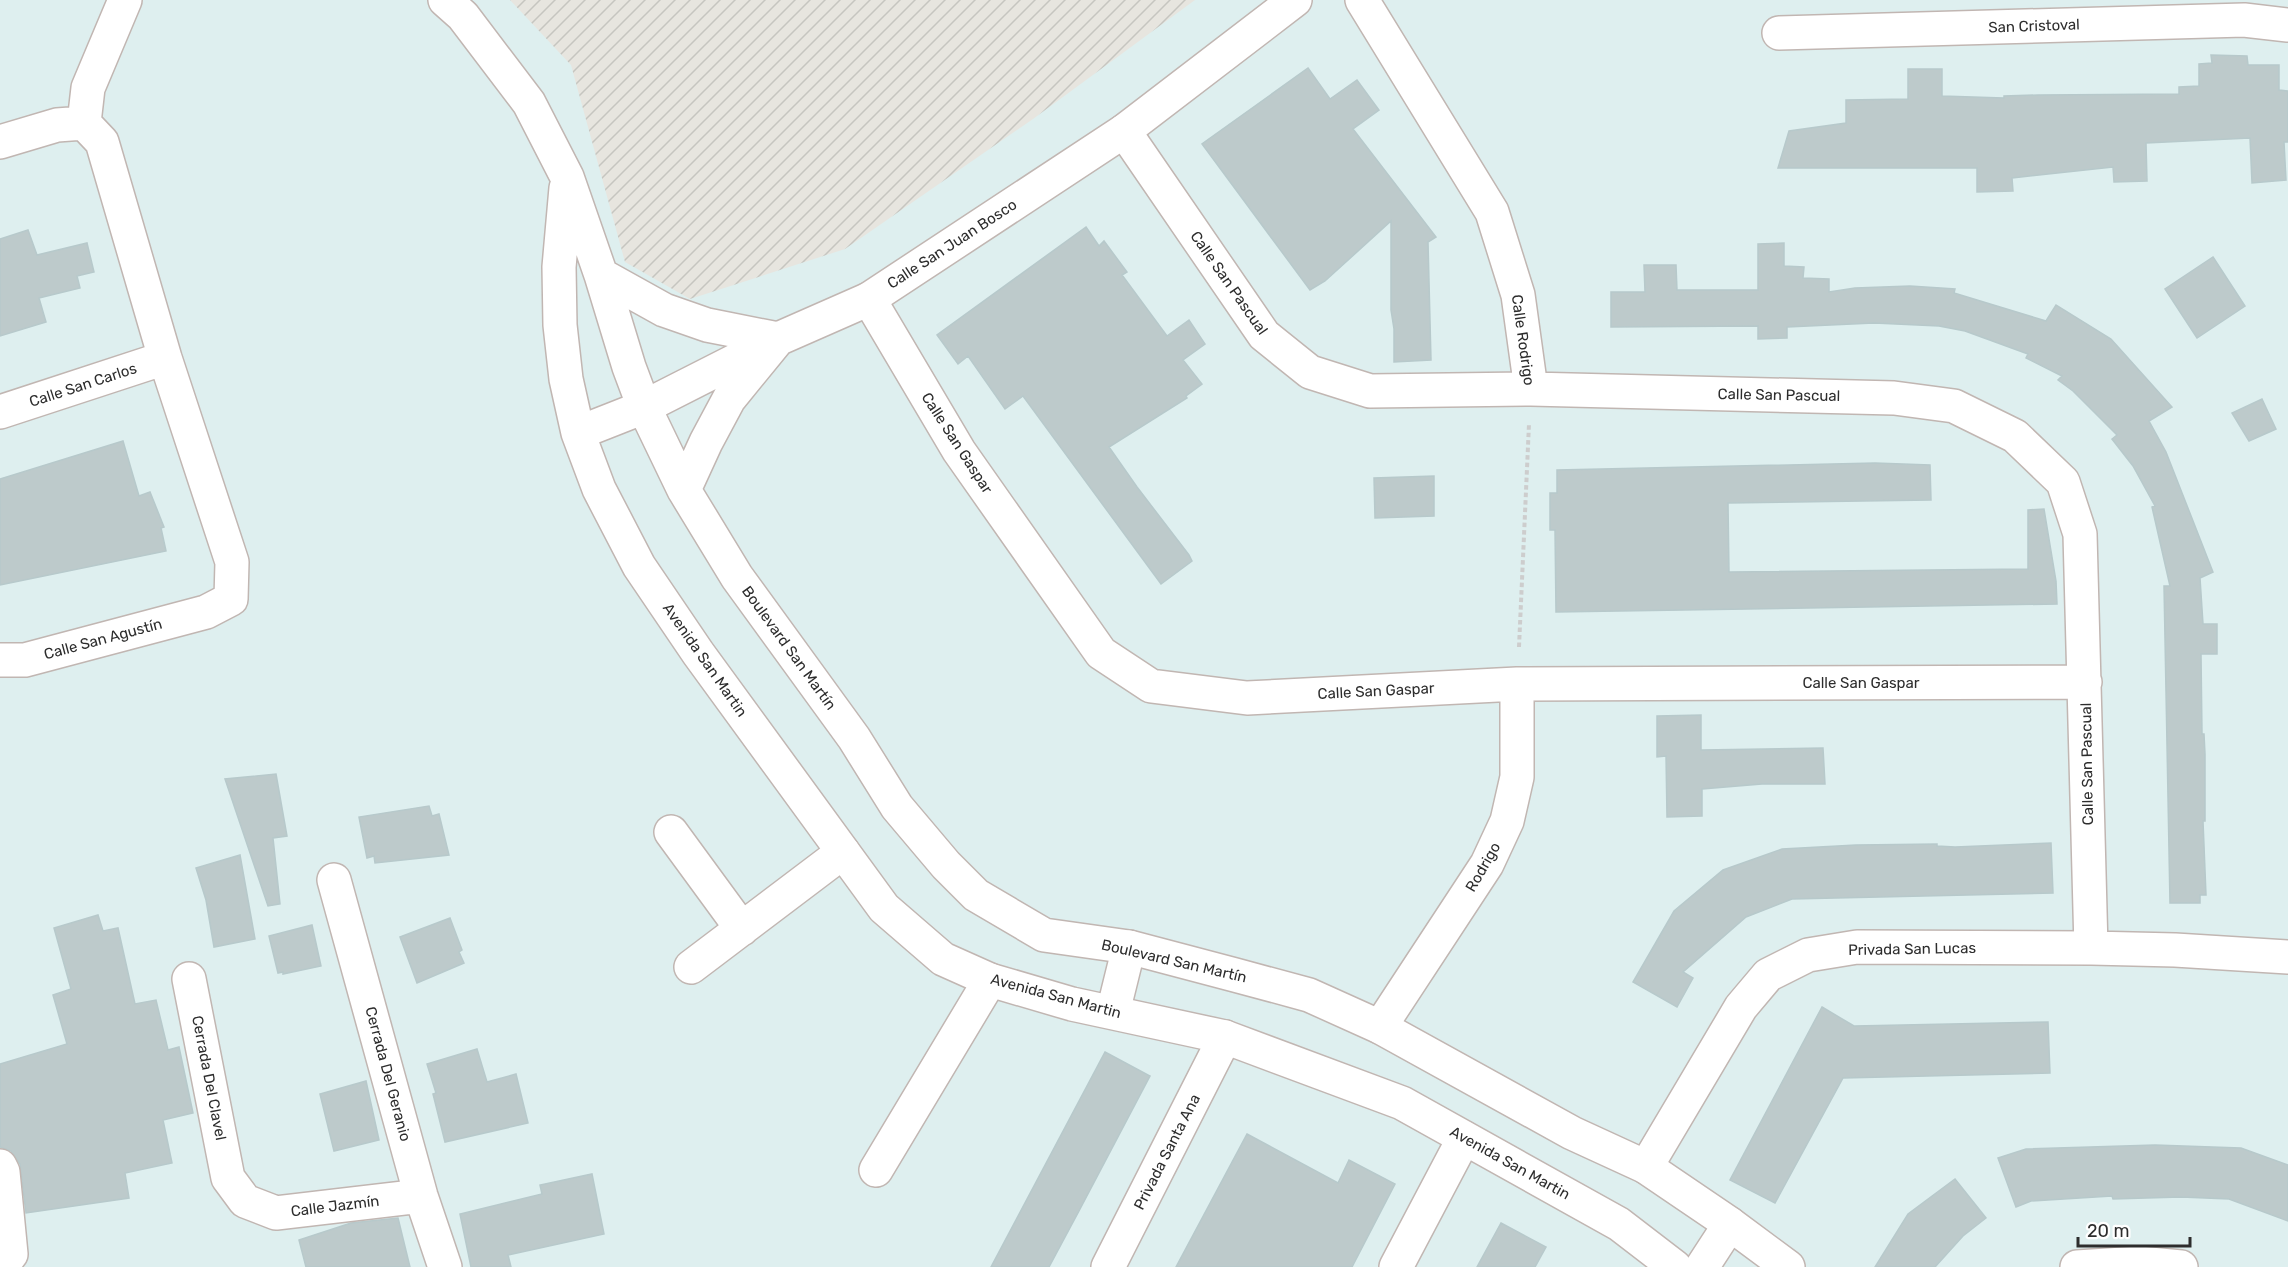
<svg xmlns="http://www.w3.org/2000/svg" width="2288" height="1267" viewBox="0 0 2288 1267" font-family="Rubik,sans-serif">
<defs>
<pattern id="industrial-furrows" width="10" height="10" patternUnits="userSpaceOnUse" patternTransform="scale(1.5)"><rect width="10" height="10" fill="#e7e5df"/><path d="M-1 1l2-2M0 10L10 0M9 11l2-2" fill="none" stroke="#c6c5c0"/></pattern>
</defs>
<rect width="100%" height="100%" fill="#deefef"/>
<path fill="url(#industrial-furrows)" d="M510,0H1195L1033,119L845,249L690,299L625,262L571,65Z"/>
<path fill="#bdcacb" stroke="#b7c9cb" stroke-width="1.5" d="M2211,55L2247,56L2248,65H2279V90L2288,91V142H2284L2286,180L2252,183L2250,138L2146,143L2147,181L2114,182L2113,167L2012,178L2013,191L1977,192V168H1778L1789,131L1846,123V100L1908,99V69H1942V96L2004,98V96L2038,95L2179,94V87L2199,86V64L2212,63Z
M1308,68L1330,99L1357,80L1379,110L1353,129L1436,237L1428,242L1431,360L1394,362V329L1391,310V221L1325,281L1310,290L1202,144Z
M1086,227L1099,246L1104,241L1127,272L1122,275L1167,336L1189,320L1205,344L1183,360L1202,384L1186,396L1187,398L1109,447L1137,487L1189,555L1192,561L1161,584L1023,396L1005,409L968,356L958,364L937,335Z
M28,230L37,255L87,243L94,272L77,276L80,288L39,298L46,322L0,336V239Z
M1784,243V266L1804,267L1803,278L1829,279V292L1855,288L1910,286L1955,289L1954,293L2046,321L2056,305L2111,339L2172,407L2149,421L2166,452L2213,572L2200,578L2203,624H2217V654H2201L2202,734H2204L2205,754V821H2203L2206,895H2200V903H2170L2164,586H2170L2152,507L2155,506L2133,466L2112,439L2117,435L2073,391L2058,380L2062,376L2026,358L2028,354L1965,331L1939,326L1874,323L1787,327V338L1758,339V326L1611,327V292H1645L1644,265H1676L1677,290H1758V244Z
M2213,257L2245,306L2197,338L2165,289Z
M2262,399L2276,429L2249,441L2232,413Z
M123,441L139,496L150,492L164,527L161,528L166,551L0,585V479Z
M1875,463L1930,465L1931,500L1728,503L1729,572L2028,569V510L2044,509L2056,581L2057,604L1556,612L1555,530H1550V493H1557V470Z
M1434,476V516L1375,518L1374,478Z
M1701,715V750L1823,748L1825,784H1762L1702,789V816L1667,817L1666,756L1657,757V716Z
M276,774L287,836L273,838L280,904L268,906L225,779Z
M429,806L432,816L439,814L449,855L375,863L374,856L367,858L359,817Z
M2051,843L2053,893L1792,899L1746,917L1683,972L1693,978L1677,1007L1633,982L1674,911L1723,870L1782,849L1856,845L1937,844V846L1955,847Z
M240,855L255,939L214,947L206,900L196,868Z
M98,915L103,931L118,928L135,1004L156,1000L168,1050L179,1047L193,1113L163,1120L172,1163L125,1173L129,1198L26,1213L20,1164L11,1151L0,1147V1064L67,1044L53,995L71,989L54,928Z
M450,918L462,950L459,952L464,963L417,983L400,937Z
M312,925L321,966L283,974V972L278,973L269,936Z
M1822,1007L1854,1026L2048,1022L2050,1073L1843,1078L1775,1203L1730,1180Z
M477,1049L487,1082L516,1074L528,1123L445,1142L433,1094L436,1093L427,1064Z
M1105,1052L1150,1076L1079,1211L1049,1267H991Z
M366,1081L379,1140L334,1151L320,1094Z
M1247,1134L1338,1183L1349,1160L1395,1184L1352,1267H1176Z
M2155,1145L2241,1148L2288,1165V1221L2229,1199L2181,1197L2113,1199L2112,1196L2031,1201L2016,1207L1998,1158L2026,1149Z
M592,1174L604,1234L508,1255L511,1267H471L460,1214L542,1194L540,1185Z
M1955,1179L1986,1218L1963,1236L1935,1267H1875L1908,1214Z
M398,1218L410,1267H306L299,1240L351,1223Z
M1501,1223L1546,1247L1535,1267H1477Z"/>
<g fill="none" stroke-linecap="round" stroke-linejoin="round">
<g stroke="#c1b6b2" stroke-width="36">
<path id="street" d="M1362,0L1492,212L1518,295L1531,389
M1779,33L2244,20L2288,25
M84,123L88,88L125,0
M1124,131L1264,335L1310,372L1370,391L1531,389L1894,398L1954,406L2015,436L2063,482L2080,534L2091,948
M0,142L57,125L84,123
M869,299L959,451L1101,653L1151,686L1247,698L1517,684L2085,682
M0,412L165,358
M0,660H25L206,612L231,599L232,562L165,358L102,142L84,123
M671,832L742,929
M334,880L421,1196L445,1267
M691,967L843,852
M189,979L228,1178L245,1201L276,1213L421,1196
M1113,1012L1129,947
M1380,1027L1487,864L1507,821L1517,777V684
M0,1166L3,1172L11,1254L1,1267
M1646,1167L1741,1007L1768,975L1808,955L1857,947L2091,948L2175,950L2288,957
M876,1170L990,980
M1108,1267L1225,1037
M1396,1267L1464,1138
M1702,1267L1730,1224
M2077,1267L2139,1263L2181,1267"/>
</g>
<g stroke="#c1b6b2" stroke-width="36">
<path id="secondary" d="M445,0L463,16L529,103L567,177L601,275L629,367L644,407L684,490L737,577L854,738L897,807L946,865L976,895L1044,935L1129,947L1235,975L1309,995L1380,1027L1572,1133L1646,1167L1730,1224L1788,1267
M566,188L559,267L560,325L566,379L578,433L599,489L639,566L698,653L884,908L943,959L990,980L1072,1004L1225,1037L1402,1103L1619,1224L1675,1267
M601,275L664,310L707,325L778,339L729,399L706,442L684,490
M578,433L644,407L778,339L869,299L1124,131L1295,0"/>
</g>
<path stroke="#cdcdcd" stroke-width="4" stroke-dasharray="4.5 3" stroke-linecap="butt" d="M1519,647L1529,424"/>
<use href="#street" stroke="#fff" stroke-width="33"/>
<use href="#secondary" stroke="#fff" stroke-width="33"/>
</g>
<g text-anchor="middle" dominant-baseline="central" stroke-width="4.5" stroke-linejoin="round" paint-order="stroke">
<g font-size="15" fill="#2d2d2d" stroke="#fff">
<text transform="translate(2034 26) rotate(-2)">San Cristoval</text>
<text transform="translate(952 244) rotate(-33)">Calle San Juan Bosco</text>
<text transform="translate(1229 283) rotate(55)">Calle San Pascual</text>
<text transform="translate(1523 340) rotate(82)">Calle Rodrigo</text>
<text transform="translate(83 385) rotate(-18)">Calle San Carlos</text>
<text transform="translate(1779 395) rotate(1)">Calle San Pascual</text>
<text transform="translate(957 443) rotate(57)">Calle San Gaspar</text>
<text transform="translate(103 639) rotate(-15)">Calle San Agustín</text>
<text transform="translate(789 648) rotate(54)">Boulevard San Martín</text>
<text transform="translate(705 660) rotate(55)">Avenida San Martin</text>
<text x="1861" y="683">Calle San Gaspar</text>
<text transform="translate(1376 691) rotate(-3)">Calle San Gaspar</text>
<text transform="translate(2087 764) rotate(-91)">Calle San Pascual</text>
<text transform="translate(1483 867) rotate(-60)">Rodrigo</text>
<text transform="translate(1912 949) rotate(-1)">Privada San Lucas</text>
<text transform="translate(1174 961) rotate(13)">Boulevard San Martín</text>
<text transform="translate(1056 996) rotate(15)">Avenida San Martin</text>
<text transform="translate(388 1074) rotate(75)">Cerrada Del Geranio</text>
<text transform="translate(209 1078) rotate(79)">Cerrada Del Clavel</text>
<text transform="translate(1167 1152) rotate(-63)">Privada Santa Ana</text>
<text transform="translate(1510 1163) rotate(29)">Avenida San Martin</text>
<text transform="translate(335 1206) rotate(-7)">Calle Jazmín</text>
</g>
</g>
<path d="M2078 1237v9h112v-9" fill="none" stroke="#2d2d2d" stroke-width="3"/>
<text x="2087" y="1237" font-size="18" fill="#2d2d2d" stroke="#ffffff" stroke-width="4.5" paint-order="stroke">20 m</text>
</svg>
